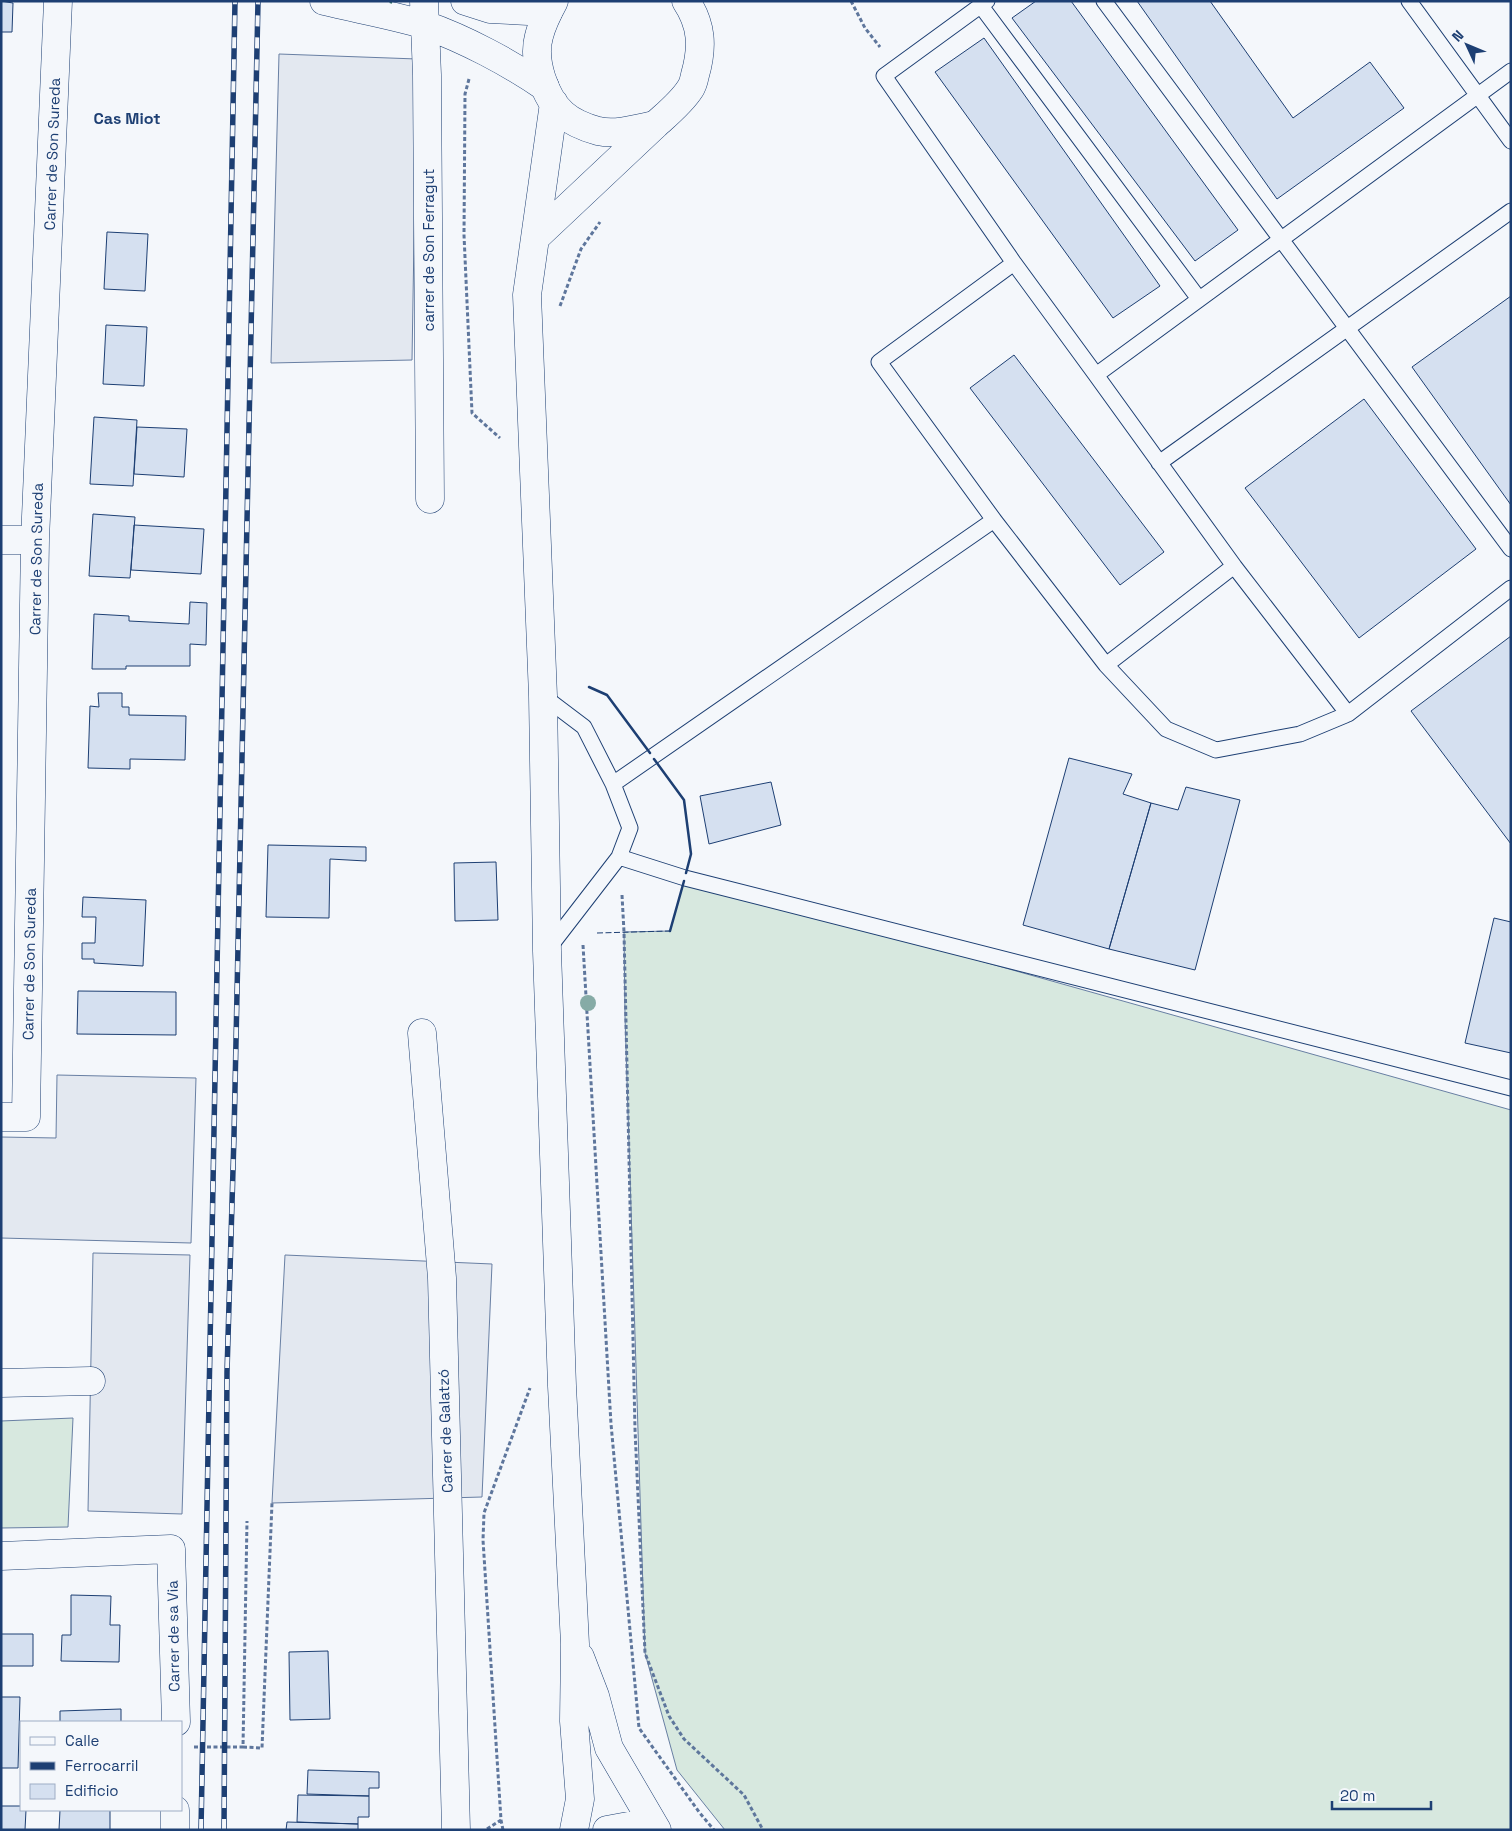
<svg xmlns="http://www.w3.org/2000/svg" width="1512" height="1831" viewBox="0 0 1512 1831" font-family="'Space Grotesk',sans-serif">
<rect width="100%" height="100%" fill="#f4f7fb"/>
<path fill="#d7e8df" stroke="#687fa3" d="M685,878L1511,1110V1830H725L677,1770L645,1653L625,1017L624,932L670,931Z
M73,1418L68,1527L1,1528V1421Z"/>
<path fill="#e3e8f0" stroke="#687fa3" d="M279,54L417,59L412,360L271,363Z
M57,1075L196,1078L191,1243L1,1238V1137L56,1138Z
M93,1253L190,1255L182,1514L88,1511Z
M285,1255L492,1264L482,1497L272,1503Z"/>
<path fill="#d5e0f0" stroke="#1d3f73" d="M1,1L13,3L12,32H1Z
M1036,1H1071L1238,230L1195,261L1012,18Z
M1137,1H1210L1293,118L1370,62L1404,108L1277,199Z
M984,38L1160,286L1113,318L935,72Z
M107,232L148,234L145,291L104,289Z
M1511,296V505L1412,367Z
M106,325L147,327L144,386L103,384Z
M1014,355L1164,552L1120,585L970,388Z
M1364,399L1476,549L1359,638L1245,488Z
M94,417L137,420L133,486L90,484Z
M137,427L187,429L184,477L134,474Z
M93,514L135,517L130,578L89,576Z
M134,525L204,529L201,574L131,570Z
M190,602L207,603L206,645L190,644V666H126V669H92L94,614L129,616V621L189,624Z
M1511,636V844L1411,711Z
M98,693H122V707H129V715L186,716L185,760L130,759V769L88,768L90,706L99,707Z
M1069,758L1132,774L1123,794L1151,803L1109,949L1023,925Z
M771,782L781,825L709,844L700,796Z
M1186,787L1240,800L1195,970L1109,949L1151,803L1178,810Z
M268,845L366,847V861L330,859L329,918L266,917Z
M496,862L498,920L455,921L454,863Z
M83,897L146,900L143,966L94,963V959H82V943H95L96,917H82Z
M1494,918L1511,922V1053L1465,1043Z
M78,991L176,992V1035L77,1034Z
M71,1595L111,1596L110,1625H120L119,1662L61,1661L62,1635H71Z
M1,1634H33V1666H1Z
M328,1651L330,1719L290,1720L289,1652Z
M1,1697H20L18,1768H1Z
M121,1709V1722H60V1711Z
M308,1770L379,1772V1788H369V1796L307,1794Z
M298,1795L369,1796V1817H358V1824L297,1822Z
M1,1806H21V1810H26L25,1830H1Z
M60,1810H110V1830H59Z
M287,1822L358,1824V1830H286Z"/>
<g fill="none" stroke-linecap="round" stroke-linejoin="round">
<g stroke="#1d3f73" stroke-width="17">
<path id="service" d="M987,1L884,76L1014,263
M1104,1L1511,549
M1409,1L1511,141
M981,6L1199,299
M1511,71L1096,375L1014,263L879,362L994,520L1106,665L1234,566L1348,714L1511,588
M1096,375L1234,566
M1159,463L1511,211
M1106,665L1166,729L1216,750L1300,734L1348,714
M543,696L584,727L613,784L630,828L619,857L548,949
M613,784L994,520
M619,857L685,878L1511,1088"/>
</g>
<g stroke="#1d3f73" stroke-width="29">
<path id="minor" d="M324,1C357,9 393,15 425,25C465,39 510,63 545,87
M424,1L427,75L430,499
M465,1L490,9L548,12
M1,540H35
M422,1033L442,1278L456,1830
M1,1117H26L35,540L58,1
M1,1383L91,1381
M1,1556L171,1549L176,1722
M175,1830V1810"/>
</g>
<g stroke="#1d3f73" stroke-width="29">
<path id="primary" d="M554,1C548,12 542,24 539,36C532,61 545,98 563,114C572,122 587,128 598,131C616,135 636,129 655,125
M554,103L527,295L543,696L547,951L562,1386L575,1644L574,1721L580,1799L574,1830
M535,238L655,125C667,114 681,103 690,89C693,85 694,80 695,75C703,47 702,25 686,1
M580,1657L595,1696L609,1748L657,1830
M607,1830L634,1825L657,1830"/>
</g>
<path stroke="#5e769c" stroke-width="3" stroke-dasharray="4 2.5" stroke-linecap="butt" d="M851,1L865,28L880,47
M469,79L465,94L464,235L472,413L500,438
M560,306L581,249L600,222
M622,895L624,932L635,1429L645,1653L669,1716L684,1739L744,1795L763,1830
M583,945L611,1424L639,1728L699,1812L714,1830
M194,1747H243L247,1521
M243,1747L262,1748L272,1503
M487,1829L501,1820
M503,1830L501,1820L483,1540L484,1513L530,1388"/>
<use href="#service" stroke="#f4f7fb" stroke-width="15"/>
<use href="#minor" stroke="#f4f7fb" stroke-width="28"/>
<use href="#primary" stroke="#f4f7fb" stroke-width="28"/>
<g stroke="#1d3f73" stroke-width="5.5">
<path id="rail" d="M201,1830L235,1
M224,1830L227,1372L234,1136L258,1"/>
</g>
<use href="#rail" stroke="#f4f7fb" stroke-width="4" stroke-dasharray="11" stroke-linecap="butt"/>
<path stroke="#2c6c60" stroke-width="4" stroke-dasharray="2.5 4" stroke-linecap="butt" d="M390,1L396,3"/>
<path stroke="#1d3f73" stroke-width="1" stroke-dasharray="6 2.5" stroke-linecap="butt" d="M597,933L670,931"/>
<path stroke="#1d3f73" stroke-width="2.5" d="M589,687L607,695L650,753
M654,759L684,800L691,854L686,873
M670,931L684,881"/>
</g>
<circle fill="#86aba6" cx="588" cy="1003" r="8"/>
<g text-anchor="middle" dominant-baseline="central" stroke-width="4" stroke-linejoin="round" paint-order="stroke">
<g font-size="15" fill="#1d3f73" stroke="#f4f7fb">
<text transform="translate(52 154) rotate(-88)">Carrer de Son Sureda</text>
<text transform="translate(428 250) rotate(-90)">carrer de Son Ferragut</text>
<text transform="translate(36 559) rotate(-89)">Carrer de Son Sureda</text>
<text transform="translate(29 964) rotate(-89)">Carrer de Son Sureda</text>
<text transform="translate(445 1431) rotate(-92)">Carrer de Galatzó</text>
<text transform="translate(173 1636) rotate(-91)">Carrer de sa Via</text>
</g>
<g font-size="16" font-weight="bold" fill="#1d3f73" stroke="#f4f7fb">
<text x="127" y="118">Cas Miot</text>
</g>
</g>
<rect width="1512" height="1831" fill="none" stroke="#1d3f73" stroke-width="5"/>
<rect x="20" y="1721" width="162" height="90" fill="#f4f7fb" stroke="#9eadc5"/>
<rect x="30" y="1737" width="25" height="8" fill="#f4f7fb" stroke="#9eadc5"/>
<text x="65" y="1746" font-size="15" fill="#1d3f73">Calle</text>
<rect x="30" y="1762" width="25" height="8" fill="#1d3f73" stroke="#9eadc5"/>
<text x="65" y="1771" font-size="15" fill="#1d3f73">Ferrocarril</text>
<rect x="30" y="1784" width="25" height="15" fill="#d5e0f0" stroke="#9eadc5"/>
<text x="65" y="1796" font-size="15" fill="#1d3f73">Edificio</text>
<g transform="translate(1467 45) rotate(314)" stroke="#f4f7fb" stroke-width="4" paint-order="stroke">
<path d="M0-4L9 19L0 12L-9 19Z" fill="#1d3f73"/>
<text y="-8" font-size="14" font-weight="bold" text-anchor="middle" fill="#1d3f73">N</text>
</g>
<path d="M1332 1801v8h99v-8" fill="none" stroke="#1d3f73" stroke-width="2.5"/>
<text x="1340" y="1801" font-size="15" fill="#1d3f73" stroke="#f4f7fb" stroke-width="4" paint-order="stroke">20 m</text>
</svg>
